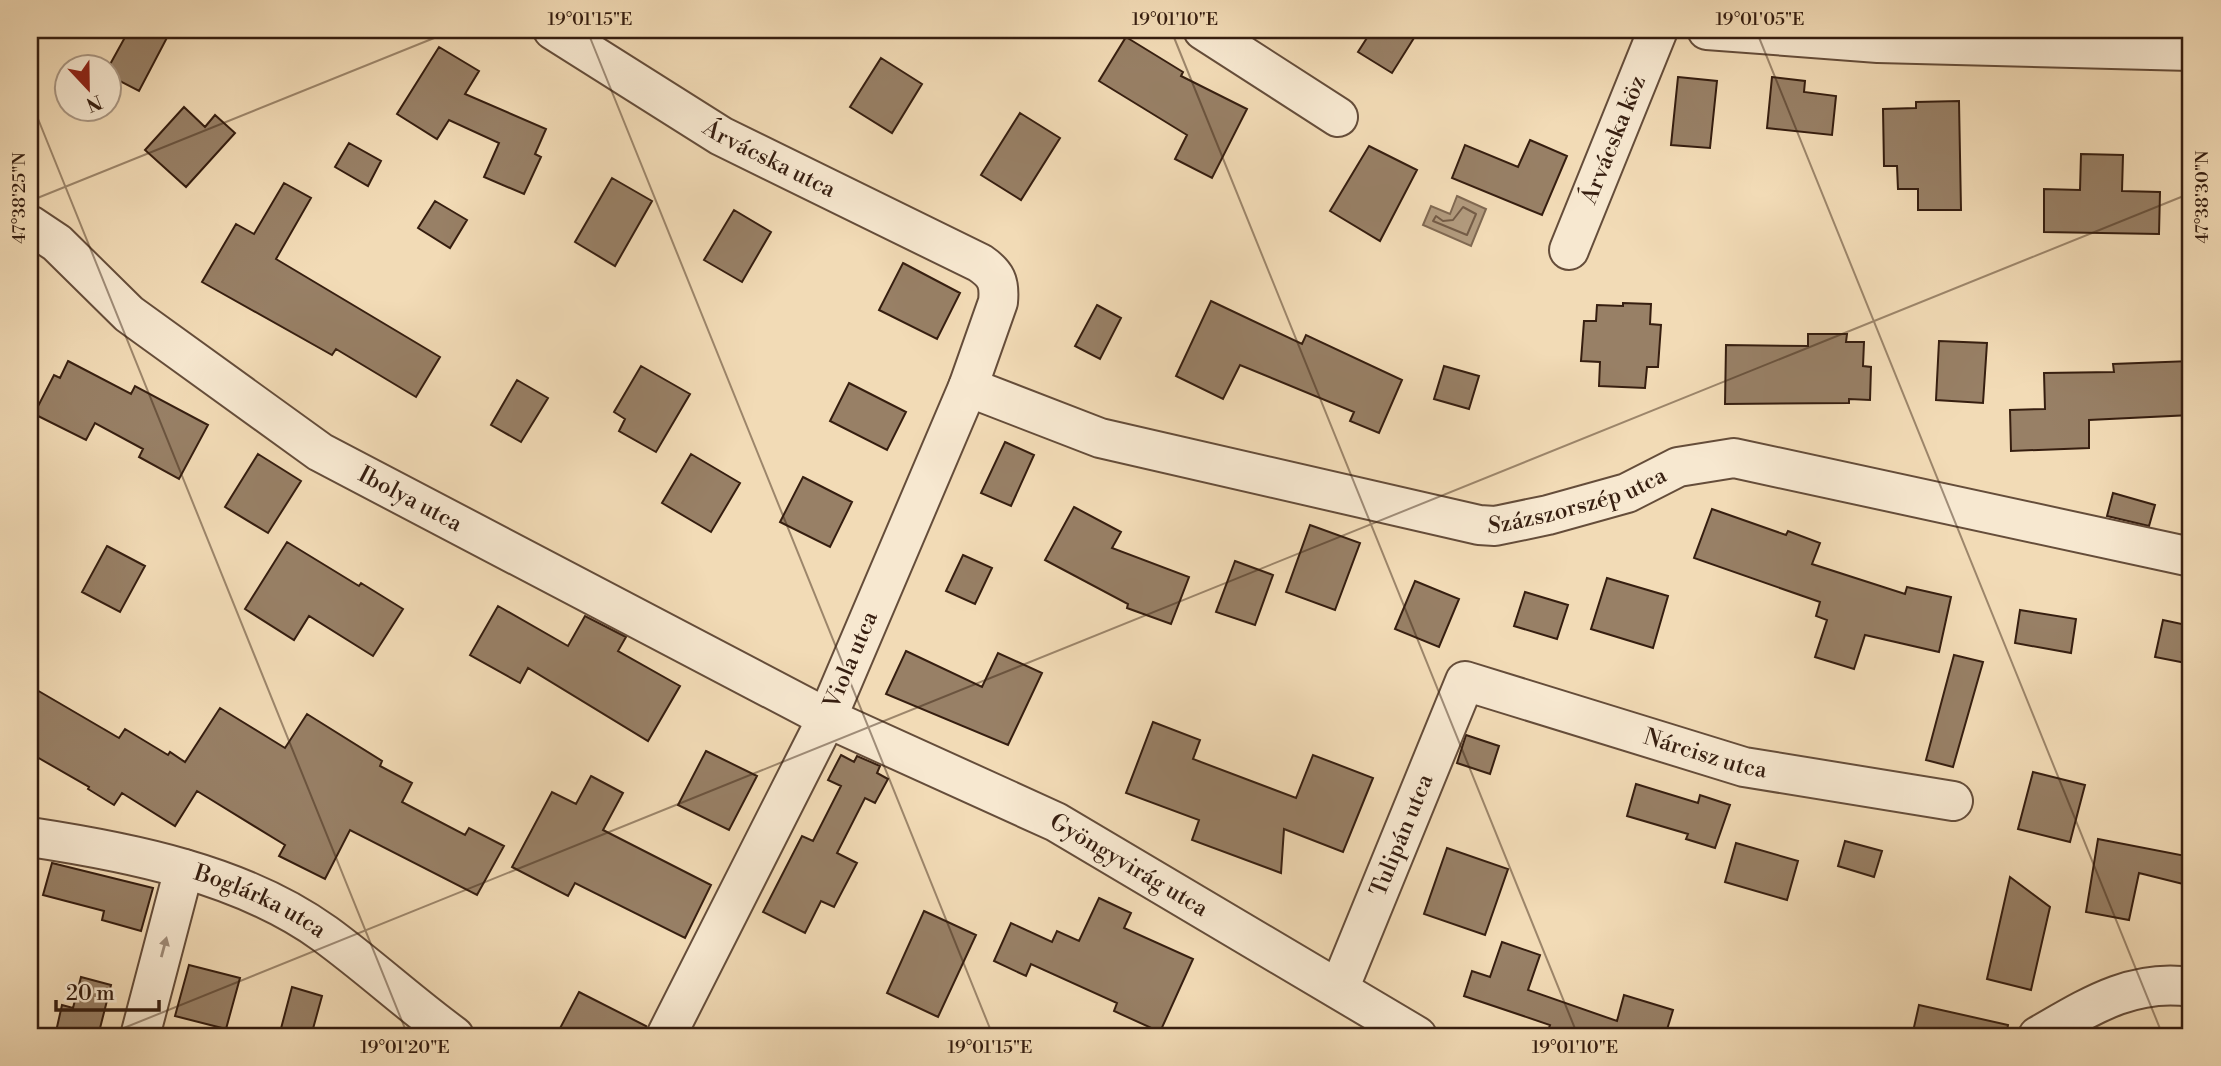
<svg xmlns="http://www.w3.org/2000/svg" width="2221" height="1066" viewBox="0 0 2221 1066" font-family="'Libre Bodoni',serif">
<rect width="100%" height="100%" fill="#f2dbb6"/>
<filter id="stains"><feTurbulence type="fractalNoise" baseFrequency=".00286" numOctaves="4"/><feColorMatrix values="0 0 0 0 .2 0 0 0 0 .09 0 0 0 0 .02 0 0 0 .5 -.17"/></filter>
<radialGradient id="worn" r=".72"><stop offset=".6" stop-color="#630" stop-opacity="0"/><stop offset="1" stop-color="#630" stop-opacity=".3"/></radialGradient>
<path fill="#b29b7e" stroke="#806952" stroke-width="2" d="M1457,196L1486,209L1471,246L1423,225L1431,206L1450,214Z"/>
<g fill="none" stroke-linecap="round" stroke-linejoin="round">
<path stroke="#745c47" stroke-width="2" d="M1463,207L1476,214L1467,235L1433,221L1436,216L1443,221L1453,220Z"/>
</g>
<path fill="#988066" stroke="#361e10" stroke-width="2" d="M129,30H171L139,91L108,75V68Z
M1372,30H1419L1392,73L1358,52Z
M1126,37L1183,72L1181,76L1247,109L1212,178L1175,159L1187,135L1099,81Z
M439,47L479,71L465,94L546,129L535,154L541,157L524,194L484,177L499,143L449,120L437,139L397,114Z
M881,58L922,84L892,133L850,107Z
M1678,77L1717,81L1710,148L1671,145Z
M1772,77L1805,81L1804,92L1836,96L1832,135L1767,128Z
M1959,101L1961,210H1918V189H1898L1897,166H1884L1883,109L1916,108V102Z
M184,107L205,127L215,115L235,133L186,187L145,150Z
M1020,113L1060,138L1021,200L981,175Z
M1530,140L1567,156L1542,215L1452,178L1465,145L1518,167Z
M349,143L381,161L368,186L335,167Z
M1369,146L1417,170L1380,241L1330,211Z
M2081,154L2123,155L2122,191L2160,192L2159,234L2044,232V189L2080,190Z
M612,178L652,201L615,266L575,242Z
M284,183L311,198L276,259L440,357L416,397L336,349L332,355L202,282L236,224L254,234Z
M435,201L467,220L450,248L418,228Z
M734,210L771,232L742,282L704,260Z
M903,263L960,293L937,339L879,310Z
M1211,301L1302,344L1306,335L1402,380L1379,433L1350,421L1354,412L1240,365L1223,399L1176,376Z
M1623,303L1651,304L1650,324L1661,325L1658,367H1647L1645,388L1599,386L1600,362L1581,361L1584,321H1596L1597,305L1623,306Z
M1097,305L1121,318L1100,359L1075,346Z
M1808,334H1847L1846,342H1864L1863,366L1871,367L1870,400L1849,399V403L1725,404L1726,345L1808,346Z
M1939,341L1987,343L1983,403L1936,400Z
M68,361L131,394L135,386L208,425L179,479L139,457L143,449L95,423L86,440L34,414L54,375L60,378Z
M2191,361V415L2089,420V448L2011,451L2010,410L2045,409L2044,373L2114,372L2113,364Z
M641,366L690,394L656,452L619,431L625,419L614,412Z
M1444,366L1479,376L1469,409L1434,399Z
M517,380L548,398L521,442L491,425Z
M849,383L906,412L887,450L830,421Z
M1005,442L1034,455L1011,506L981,493Z
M258,454L301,481L268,533L225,507Z
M691,454L740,483L711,532L662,503Z
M803,477L852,502L830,547L780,522Z
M2113,493L2155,505L2149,526L2107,516Z
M1074,507L1121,532L1112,548L1189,577L1171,624L1127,608L1128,604L1045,560Z
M1712,509L1786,535L1788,531L1820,543L1812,564L1905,594L1907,587L1951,597L1939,652L1865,635L1854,669L1815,657L1827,620L1816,616L1820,602L1694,558Z
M1310,525L1360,543L1335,610L1286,592Z
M287,542L359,586L361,583L403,609L373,656L309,616L294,640L245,609Z
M107,546L145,566L120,612L82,592Z
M963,555L992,568L975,604L946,591Z
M1235,561L1273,575L1255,625L1216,612Z
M1607,578L1668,596L1653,648L1591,629Z
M1415,581L1459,599L1439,647L1395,629Z
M1525,592L1568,605L1557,639L1514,626Z
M498,606L568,646L585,616L626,637L618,651L680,686L648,741L528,668L520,683L470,655Z
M2020,610L2076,619L2071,653L2015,643Z
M2163,620L2191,626V664L2155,657Z
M906,651L982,687L998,653L1042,673L1008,745L886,694Z
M1954,655L1983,662L1953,767L1926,760Z
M30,686L119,738L125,729L168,755L170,752L185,762L220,708L285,748L307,714L382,761L380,766L412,783L402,802L465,835L469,828L504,846L477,895L350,830L325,879L279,856L285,845L197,791L175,826L122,793L114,805L88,789L89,787L30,753Z
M1153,722L1200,740L1193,759L1296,798L1313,755L1373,778L1343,852L1284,829L1281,873L1192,840L1199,820L1126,793Z
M1466,735L1499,746L1490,774L1457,763Z
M706,751L757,776L729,830L678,805Z
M841,755L854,762L857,756L880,766L877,773L888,779L875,803L865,798L837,853L857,863L834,907L821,901L805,933L763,912L802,836L813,841L841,786L828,780Z
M2033,772L2085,785L2070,842L2018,829Z
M591,776L623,793L603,830L711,885L685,938L575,883L568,896L512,867L552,792L576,804Z
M1636,784L1698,803L1700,795L1730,805L1715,848L1686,839L1688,834L1627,816Z
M2098,839L2191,857V886L2139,873L2129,920L2086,912Z
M1845,841L1882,851L1874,877L1838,866Z
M1736,843L1798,861L1787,900L1725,882Z
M1447,848L1508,869L1485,935L1424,914Z
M52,863L153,888L141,931L102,920L104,911L43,895Z
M2010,877L2050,907L2031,990L1987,979Z
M1099,898L1131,913L1124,928L1193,959L1160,1032L1114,1011L1117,1003L1031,964L1026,976L994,961L1011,923L1052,942L1057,931L1079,941Z
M924,911L976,935L938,1017L887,993Z
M1502,942L1540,955L1528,990L1617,1021L1624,995L1673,1010L1665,1036H1546L1550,1025L1464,996L1472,971L1490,977Z
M189,965L240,978L226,1029L175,1016Z
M81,977L111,985L98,1036H55L62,1005L73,1008Z
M292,987L322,996L311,1036H279Z
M579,992L646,1026L644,1036H556Z
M1919,1005L2008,1025L2006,1036H1912Z"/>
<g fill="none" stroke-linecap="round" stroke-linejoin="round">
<g stroke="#654d3a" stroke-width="42">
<g id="street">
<path id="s1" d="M553,30L721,136L980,263C996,274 1000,282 998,302L968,387L827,718L666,1036"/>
<path d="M1203,30L1338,117"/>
<path d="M1707,30L1878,43L2191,51"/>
<path id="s2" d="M30,225L57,243L129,314L320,452L827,718L1056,822L1417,1036"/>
<path id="s3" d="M1569,250L1658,30"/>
<path id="s4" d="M968,387L1100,438L1479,525L1495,526L1548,515L1627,493L1678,467L1734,458L2191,557"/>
<path id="s5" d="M30,837C129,852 242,874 325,934C369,966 410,1004 454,1036"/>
<path id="s6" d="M1339,989L1465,681L1744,767L1953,801"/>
<path d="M140,1036L184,869"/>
<path d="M2038,1036C2087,1008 2132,978 2191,987"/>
</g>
</g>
<use href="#street" stroke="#f7e8d0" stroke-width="38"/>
</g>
<defs><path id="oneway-solid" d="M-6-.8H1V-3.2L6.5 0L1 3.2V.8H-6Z" transform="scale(1.75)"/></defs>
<use fill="#a08d7a" href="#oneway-solid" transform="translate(164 947) rotate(-75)"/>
<path fill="none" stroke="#361e10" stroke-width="2" stroke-opacity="0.45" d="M587,30L993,1036M1171,30L1578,1036M1756,30L2163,1036M30,99L408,1036M30,201L454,30M104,1036L2191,193"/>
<g text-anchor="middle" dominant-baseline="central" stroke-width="5" stroke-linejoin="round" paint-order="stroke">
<g font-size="23" fill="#361e10" stroke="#f7e8d0">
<text stroke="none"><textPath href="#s3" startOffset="119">Árvácska köz</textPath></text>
<text stroke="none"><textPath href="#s1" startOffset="252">Árvácska utca</textPath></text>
<text stroke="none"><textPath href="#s4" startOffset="632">Százszorszép utca</textPath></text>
<text stroke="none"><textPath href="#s2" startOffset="471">Ibolya utca</textPath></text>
<text transform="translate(851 660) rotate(-67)">Viola utca</text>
<text stroke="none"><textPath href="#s6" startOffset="584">Nárcisz utca</textPath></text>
<text stroke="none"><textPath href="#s6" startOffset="166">Tulipán utca</textPath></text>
<text stroke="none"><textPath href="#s2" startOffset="1278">Gyöngyvirág utca</textPath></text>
<text stroke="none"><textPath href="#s5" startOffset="240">Boglárka utca</textPath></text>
</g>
</g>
<rect width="2221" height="1066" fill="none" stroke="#f2dbb6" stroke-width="77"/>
<g transform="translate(88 88) rotate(158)"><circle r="33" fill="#f7e8d0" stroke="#aa9783" stroke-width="2"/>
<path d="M0-5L12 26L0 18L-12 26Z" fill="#8f2418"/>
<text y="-10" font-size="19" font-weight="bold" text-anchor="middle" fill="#361e10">N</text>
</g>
<path d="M56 1000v10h103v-10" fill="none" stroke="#361e10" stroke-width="3.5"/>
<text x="66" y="1000" font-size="21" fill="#361e10" stroke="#f7e8d0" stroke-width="5" paint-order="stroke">20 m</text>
<rect x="38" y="38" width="2144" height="990" fill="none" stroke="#361e10" stroke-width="2.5"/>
<g font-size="18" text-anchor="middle" fill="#361e10">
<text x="590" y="25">19°01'15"E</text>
<text x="1175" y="25">19°01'10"E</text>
<text x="1760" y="25">19°01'05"E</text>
<text transform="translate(2202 197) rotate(-90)" y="6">47°38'30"N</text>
<text transform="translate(19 198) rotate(-90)" y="6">47°38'25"N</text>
<text x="405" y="1053">19°01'20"E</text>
<text x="990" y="1053">19°01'15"E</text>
<text x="1575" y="1053">19°01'10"E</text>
</g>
<rect width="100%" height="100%" filter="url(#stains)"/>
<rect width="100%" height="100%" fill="url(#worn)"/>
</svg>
